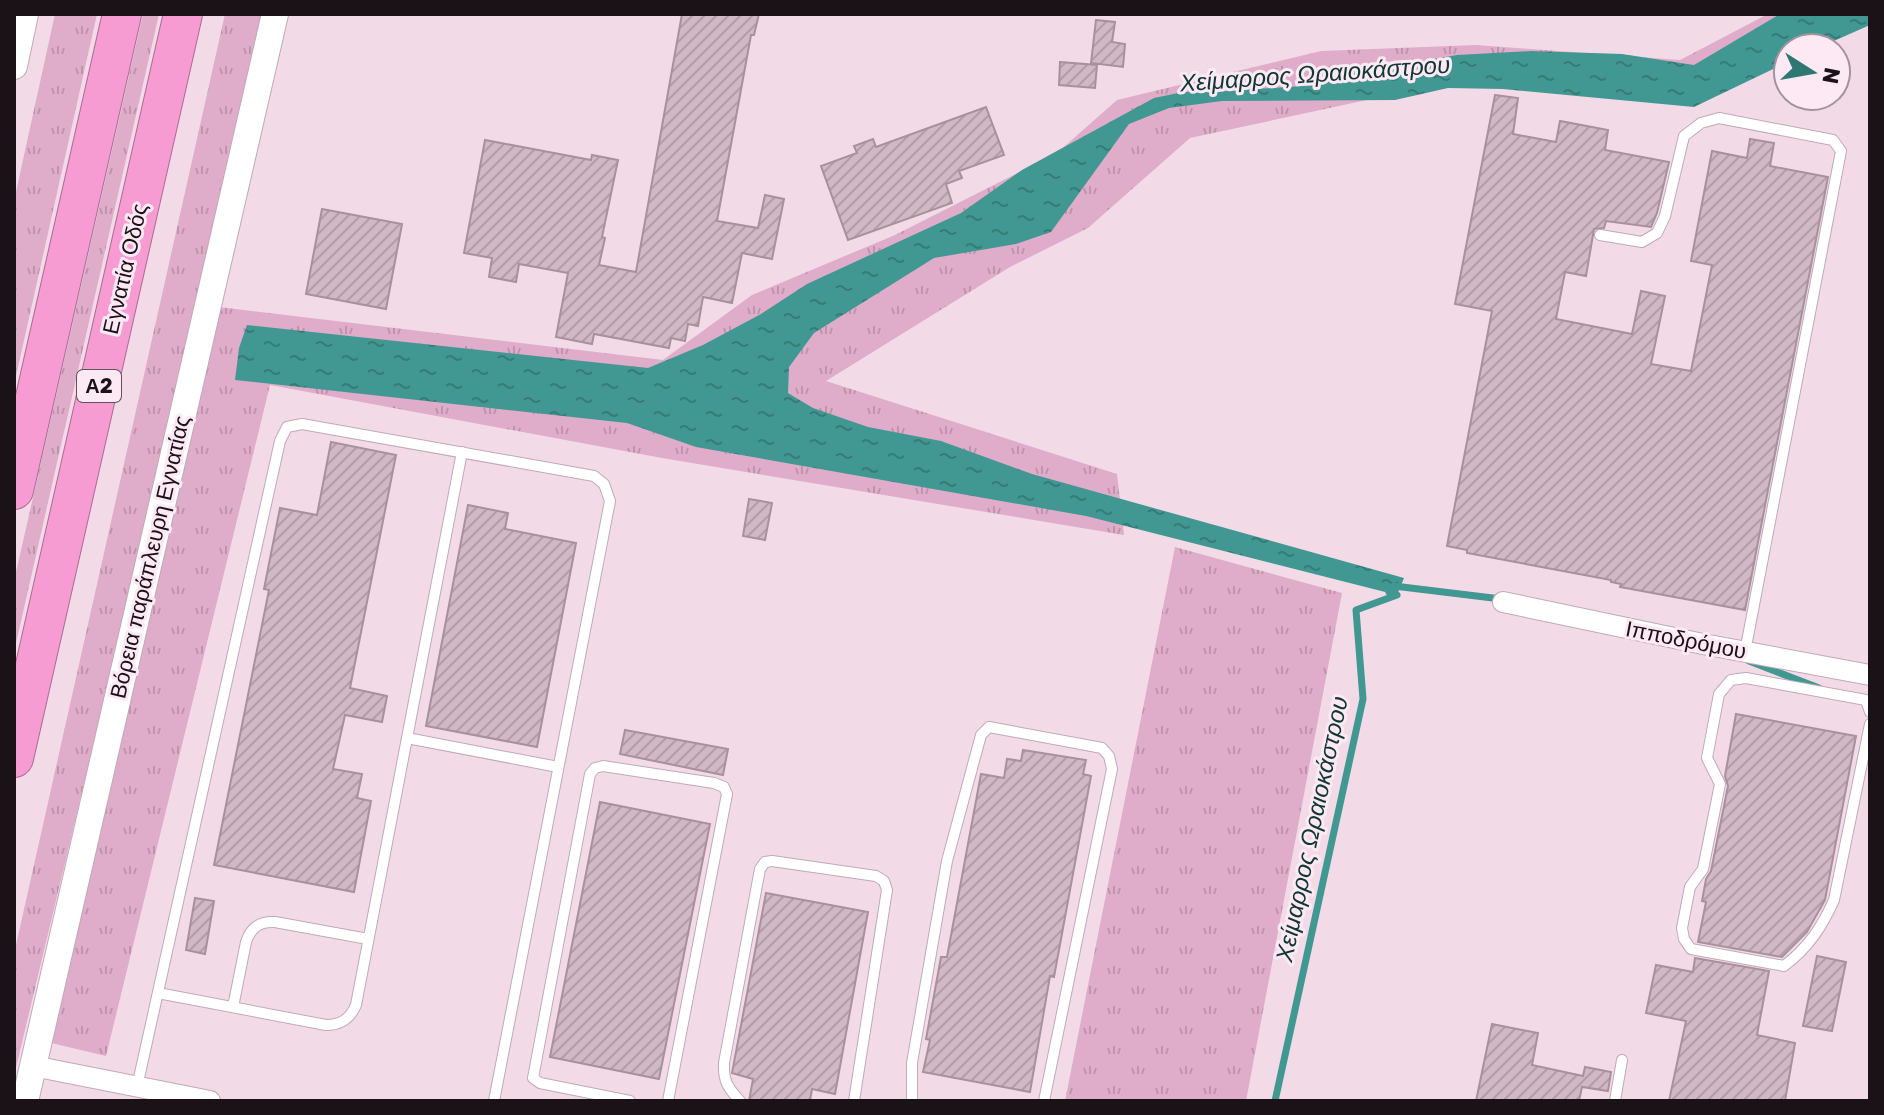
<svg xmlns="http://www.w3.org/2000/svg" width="1884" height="1115" viewBox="0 0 1884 1115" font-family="Rubik,sans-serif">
<defs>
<pattern id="grass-tufts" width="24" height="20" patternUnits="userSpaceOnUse" patternTransform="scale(2)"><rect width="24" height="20" fill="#dfacc9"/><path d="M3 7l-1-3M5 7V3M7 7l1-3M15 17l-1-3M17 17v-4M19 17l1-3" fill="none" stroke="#bf93ac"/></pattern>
<pattern id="water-ripples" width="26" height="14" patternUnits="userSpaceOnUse" patternTransform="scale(2)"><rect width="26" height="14" fill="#419892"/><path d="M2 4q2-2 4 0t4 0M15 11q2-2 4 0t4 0" fill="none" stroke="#367b76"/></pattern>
<pattern id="building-hatch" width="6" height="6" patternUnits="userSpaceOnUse" patternTransform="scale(2)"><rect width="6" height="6" fill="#d0b8c5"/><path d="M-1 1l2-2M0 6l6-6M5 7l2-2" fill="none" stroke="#b29da8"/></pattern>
</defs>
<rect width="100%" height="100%" fill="#f3dae7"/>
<path fill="url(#grass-tufts)" d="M55,14H97L14,385V201Z
M143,14H159L14,652V581Z
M225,14H264L188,348L14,1076V954Z
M1768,14H1870L1788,48L1672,103L1465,79L1190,138L1088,228L1010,267L826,381L1117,474L1124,535L662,458L270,385L106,1056L47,1042L219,307L663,360L752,295L895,235L1057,153L1117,100L1321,51L1476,45L1680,60Z
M1175,547L1342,593L1246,1101H1065Z"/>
<path fill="url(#water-ripples)" d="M1780,14H1870V25L1818,48H1788V62L1694,107L1503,89L1448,88L1395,100L1222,101L1169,108L1129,124L1051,232L1016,244L934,258L814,333L789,367L788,393L813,408L868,427L941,441L1032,474L1404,578L1397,595L1086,516L696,447L627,423L235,380L239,348L247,325L648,368L703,345L761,314L807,284L961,213L1022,170L1154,98L1183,92H1212L1317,85L1338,76L1457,55L1531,51L1622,54L1694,65Z"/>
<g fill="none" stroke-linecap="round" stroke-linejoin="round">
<path stroke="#419892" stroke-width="7" d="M1394,586L1501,599
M1749,661L1819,688
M1275,1101L1363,699L1356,610L1397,595L1389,592"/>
</g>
<path fill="url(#building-hatch)" stroke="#a8909d" stroke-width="2" d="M682,14H759L754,35H751L717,221L758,228L765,195L784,199L772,259L742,253L732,303L703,297L698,326L688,324L685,341L671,338L669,348L594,334L592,344L556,337L568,273L519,264L516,282L489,277L492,258L464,253L485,140L591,160L592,155L618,160L602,237L605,238L599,265L636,272Z
M1096,20L1115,22L1112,42L1125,44L1123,67L1091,63Z
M1060,62L1097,65L1095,88L1059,85Z
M1495,95L1518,98L1513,134L1556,142L1560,121L1608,130L1605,150L1669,162L1657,213L1651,227L1606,221L1604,228L1594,229L1586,276L1565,272L1556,319L1632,334L1641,291L1665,296L1651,364L1691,371L1712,265L1691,261L1712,151L1747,158L1750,139L1774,143L1770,166L1828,177L1745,610L1620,587L1621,584L1611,582V580L1467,553V550L1447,546L1492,311L1455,304Z
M986,107L1004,155L959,171L962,178L946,184L952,203L848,240L821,166L857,153L854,146L873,139L876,147Z
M322,209L402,224L386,309L306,294Z
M331,442L396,455L350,688L387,696L382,722L345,715L333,769L362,774L357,798L371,801L354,892L214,865L269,590L264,589L280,508L317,515Z
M749,499L772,503L765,540L743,536Z
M468,505L508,513L505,529L576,543L537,747L426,726Z
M1736,714L1856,736L1825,900L1807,932L1782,957L1698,942L1706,902L1702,901L1706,879L1711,871L1728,786L1725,776Z
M625,730L728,749L723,775L620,754Z
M1023,750L1086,760L1083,774L1091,776L1054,977L1050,976L1030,1092L923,1072L930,1040L926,1039L941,957H947L981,774L1004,778L1007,759L1021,761Z
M600,802L710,824L659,1079L550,1057Z
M766,893L868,912L835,1094L812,1089L810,1101H749L753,1079L732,1073Z
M195,898L214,901L205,954L186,950Z
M1817,956L1846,962L1832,1031L1803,1026Z
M1695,958L1769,971L1757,1035L1795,1043L1785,1101H1669L1686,1021L1646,1013L1656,965L1693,972Z
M1492,1024L1538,1033L1532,1065L1583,1076L1585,1067L1611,1072L1608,1091L1582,1087L1579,1101H1476Z"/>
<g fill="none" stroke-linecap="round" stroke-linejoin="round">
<g stroke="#c1a9b6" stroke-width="12">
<path id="service" d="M1600,235L1642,242L1657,233L1665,216L1684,136L1701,123L1719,118L1833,140L1841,151L1745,652
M1870,712L1866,700L1746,678L1731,680L1719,694L1707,758L1720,784L1703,869L1690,887L1682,928L1684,939L1691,949L1784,966C1808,948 1822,927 1834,900L1870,724
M407,738L462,452
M158,993L326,1025C341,1025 350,1019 356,1005L407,738L558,767
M233,1007L246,942C251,927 260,921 275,922L368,939
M137,1087L280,441L287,427L302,424L594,476L604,484L610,501L494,1101
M630,1101L540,1083L533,1078L590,774L595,768L603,766L714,783L724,787L727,794L668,1101
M740,1101C728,1088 723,1081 724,1063L760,869L765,862L772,861L876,876L884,881L887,890L854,1101
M912,1101V1063L947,861L981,735L989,727L1102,748L1109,756L1112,769L1044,1101
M1615,1101L1622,1060"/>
</g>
<g stroke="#c1a9b6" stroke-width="22">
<path id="minor" d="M1503,602L1703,644L1870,675
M33,1066L210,1101"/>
</g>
<g stroke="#c1a9b6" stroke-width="28">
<path id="tertiary" d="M14,66L25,14
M25,1101L275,14"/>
</g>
<g stroke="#aa6c91" stroke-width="40">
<path id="motorway" d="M14,490L122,14
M14,758L183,14"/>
</g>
<use href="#service" stroke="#fff" stroke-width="10"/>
<use href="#minor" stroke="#fff" stroke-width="20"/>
<use href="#tertiary" stroke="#fff" stroke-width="26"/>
<use href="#motorway" stroke="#f79cd2" stroke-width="38"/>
</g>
<g text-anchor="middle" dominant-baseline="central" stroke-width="6" stroke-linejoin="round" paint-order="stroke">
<rect fill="#fde9f4" stroke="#5f5259" stroke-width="2" x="77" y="370" width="44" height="32" rx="6"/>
<g font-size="20" font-weight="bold" fill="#1b1217">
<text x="99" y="386">Α2</text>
</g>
<g font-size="22" fill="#1b1217" stroke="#fde9f4">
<text transform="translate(125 269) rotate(-77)">Εγνατία Οδός</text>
<text transform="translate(150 557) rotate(-77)">Βόρεια παράπλευρη Εγνατίας</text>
<text transform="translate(1686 640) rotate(11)">Ιπποδρόμου</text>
</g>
<g font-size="24" font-style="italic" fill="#0e3735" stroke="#fde9f4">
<text transform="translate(1315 74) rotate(-4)">Χείμαρρος Ωραιοκάστρου</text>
<text transform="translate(1312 829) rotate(-78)">Χείμαρρος Ωραιοκάστρου</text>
</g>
</g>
<rect width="1884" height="1115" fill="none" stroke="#1b1217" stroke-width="32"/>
<g transform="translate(1812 72) rotate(101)"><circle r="38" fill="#fde9f4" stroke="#a3939c" stroke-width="2"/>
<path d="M0-6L14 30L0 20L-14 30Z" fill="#2f7773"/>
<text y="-12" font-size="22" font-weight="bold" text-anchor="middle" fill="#1b1217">N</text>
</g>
</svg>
